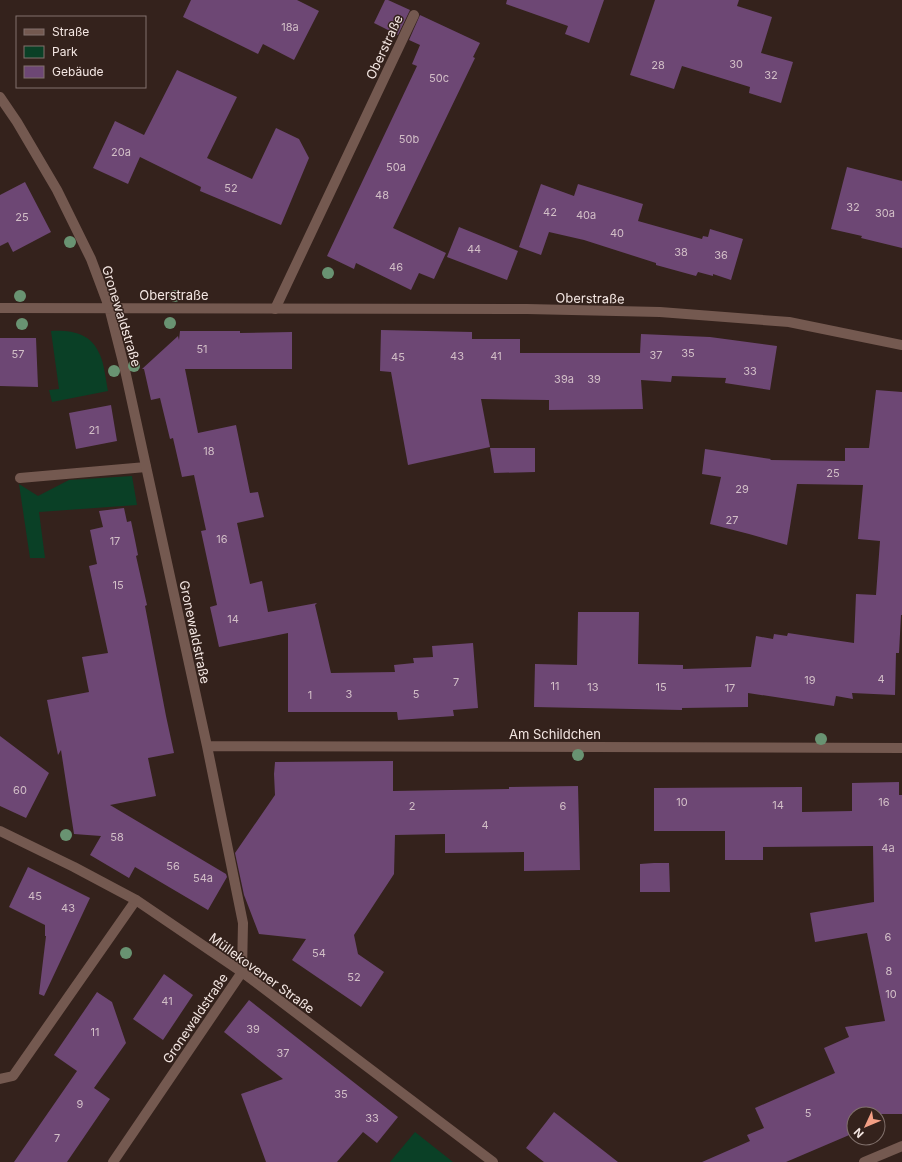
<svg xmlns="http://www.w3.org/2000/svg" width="902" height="1162" viewBox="0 0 902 1162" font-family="Inter,sans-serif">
<rect width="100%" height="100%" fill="#34221c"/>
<path fill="#0a4026" d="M51,331C72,330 91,333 100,355C104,363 106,381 108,391L52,402L49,390L59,389Z
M132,476L137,505L39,512L45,558H30L19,484L38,496L69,480Z
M415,1132L453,1162H390Z"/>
<path fill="#6d4774" d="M191,0H297L319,11L294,60L263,44L258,54L183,17Z
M385,0H388L410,10L398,35L374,23Z
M507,0H604L589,43L565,34L568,26L506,4Z
M655,0H739L737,6L772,17L761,53L793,62L781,103L749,93L750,87L682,66L674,89L630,75Z
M420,15L480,43L473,57L475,58L393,228L446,253L434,279L419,273L411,290L356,263L354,269L327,256L417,66L412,64L420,45L409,40Z
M177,70L237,97L207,158L252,179L276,128L299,139L309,158L281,225L200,191L201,187L140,157L128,184L93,168L115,121L144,135Z
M847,167L902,181V248L861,238L862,236L831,229Z
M25,182L51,232L13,252L8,242L0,246V195Z
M541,184L574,196L578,184L643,204L638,221L702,239L703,236L708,237L710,229L743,239L731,280L713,274V276L698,272L696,276L656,265V263L584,240L549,232L541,255L519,247Z
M459,227L518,251L507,280L447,257Z
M381,330L472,332V339H520V353H640L641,334L710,337L777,346L770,390L725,383L726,378L672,376L671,382L641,380L643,409L549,410V400L481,399L490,447L408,465L391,372L380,371Z
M180,331H240V333L292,332V369H185L198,433L236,425L250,493L258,492L264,517L237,523L250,584L262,581L268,612L317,603L315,605L331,673L395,672L394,665L414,663L413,658L433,657L432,646L473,643L478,708L453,710L454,716L398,720L397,712H288V633L219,647L210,607L217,605L201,531L206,530L194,475L182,477L173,438L170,439L160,398L151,400L144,369H142L178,336L179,340Z
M0,338H36L38,387L0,386Z
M876,390L902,392V615H901L899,653H896L895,695L852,693L853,699L836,696L834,706L748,693V707L682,708V710L534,707L535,664L577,665L578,612H639L638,664L683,665V669L751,667L756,636L773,639L774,634L787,636L788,633L854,643L856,594L876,595L880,541L858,539L863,485L797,484L787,545L749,534L710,524L721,477L702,474L705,449L771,459L770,460L845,461V448H869Z
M111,405L117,441L76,449L69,413Z
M490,448H535V472L494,473Z
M124,508L127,522L131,521L135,540L138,555L136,556L147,605L145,606L166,716L174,753L148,758L156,796L110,805L226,874L227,877L208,910L135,867L129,878L90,855L101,836L74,834L61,750L58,755L47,700L89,692L82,657L108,653L89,566L97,564L90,530L103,527L99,511Z
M0,736L49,773L26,818L0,806Z
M393,761V791L509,789V787L578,786L580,870L524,871V852L445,853V834L395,835L394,874L354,935L358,954L384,972L361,1007L292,960L306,939L259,934L244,895L235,853L275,795L274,774L275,762Z
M899,782V795H902V1114H854V1133L786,1162H702L750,1141L747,1135L764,1128L755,1108L835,1073L824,1048L849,1037L845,1027L885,1021L867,933L815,942L810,913L874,902L873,846L763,847V860H725V831H654V788L802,787V812L852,811V783Z
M654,863H669L670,892H640V864Z
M28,867L90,898L44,996L39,994L46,936H45V925L9,907Z
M164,974L193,995L163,1040L133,1019Z
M97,992L112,1002L126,1043L94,1088L110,1099L67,1162H14L77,1071L54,1055Z
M249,1000L398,1117L377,1143L363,1132L337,1162H266L241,1094L283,1079L224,1032Z
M554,1112L618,1162H544L526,1148Z"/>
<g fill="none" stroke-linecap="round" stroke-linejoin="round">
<path stroke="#745950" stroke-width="10" d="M275,309L414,15
M20,478L146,467
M0,1079L13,1076L136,900"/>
<path stroke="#745950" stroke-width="10" d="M0,97L17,122L57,190L91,259L109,307L125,370L207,746L243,923L242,972L113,1162
M0,308L527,309L660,312L789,322L902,345
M207,746L902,748
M0,831L74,867L136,900L242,972L493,1162
M864,1162L902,1146"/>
</g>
<g fill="#699372">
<circle cx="70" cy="242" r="6"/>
<circle cx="328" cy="273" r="6"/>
<circle cx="20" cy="296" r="6"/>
<circle cx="175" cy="296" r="6"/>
<circle cx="170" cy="323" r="6"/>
<circle cx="22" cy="324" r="6"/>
<circle cx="134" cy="366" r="6"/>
<circle cx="114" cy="371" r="6"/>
<circle cx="821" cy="739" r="6"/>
<circle cx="578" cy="755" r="6"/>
<circle cx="66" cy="835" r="6"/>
<circle cx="126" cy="953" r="6"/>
</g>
<g text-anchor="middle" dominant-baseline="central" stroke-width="3" stroke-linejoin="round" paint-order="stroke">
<g font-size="11" fill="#d2bfc7">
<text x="290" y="27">18a</text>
<text x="736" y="64">30</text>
<text x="658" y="65">28</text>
<text x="771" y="75">32</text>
<text x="439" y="78">50c</text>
<text x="409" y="139">50b</text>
<text x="121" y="152">20a</text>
<text x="396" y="167">50a</text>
<text x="231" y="188">52</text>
<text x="382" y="195">48</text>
<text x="853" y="207">32</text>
<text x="550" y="212">42</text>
<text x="885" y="213">30a</text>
<text x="586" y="215">40a</text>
<text x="22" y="217">25</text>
<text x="617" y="233">40</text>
<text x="474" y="249">44</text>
<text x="681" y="252">38</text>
<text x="721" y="255">36</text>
<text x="396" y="267">46</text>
<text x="202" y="349">51</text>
<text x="688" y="353">35</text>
<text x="18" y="354">57</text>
<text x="656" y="355">37</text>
<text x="457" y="356">43</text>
<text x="496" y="356">41</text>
<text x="398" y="357">45</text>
<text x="750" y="371">33</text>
<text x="564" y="379">39a</text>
<text x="594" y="379">39</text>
<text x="94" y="430">21</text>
<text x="209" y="451">18</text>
<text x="833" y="473">25</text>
<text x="742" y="489">29</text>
<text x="732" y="520">27</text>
<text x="222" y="539">16</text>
<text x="115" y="541">17</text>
<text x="118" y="585">15</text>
<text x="233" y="619">14</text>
<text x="881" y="679">4</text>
<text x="810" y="680">19</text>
<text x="456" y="682">7</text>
<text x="555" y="686">11</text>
<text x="593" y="687">13</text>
<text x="661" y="687">15</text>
<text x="730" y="688">17</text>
<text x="349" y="694">3</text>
<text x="416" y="694">5</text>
<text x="310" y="695">1</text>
<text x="20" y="790">60</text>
<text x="682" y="802">10</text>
<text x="884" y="802">16</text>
<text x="778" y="805">14</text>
<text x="412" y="806">2</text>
<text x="563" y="806">6</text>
<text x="485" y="825">4</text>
<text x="117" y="837">58</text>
<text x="888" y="848">4a</text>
<text x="173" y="866">56</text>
<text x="203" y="878">54a</text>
<text x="35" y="896">45</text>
<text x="68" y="908">43</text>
<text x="888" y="937">6</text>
<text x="319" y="953">54</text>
<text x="889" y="971">8</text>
<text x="354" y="977">52</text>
<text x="891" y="994">10</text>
<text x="167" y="1001">41</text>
<text x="253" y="1029">39</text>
<text x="95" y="1032">11</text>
<text x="283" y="1053">37</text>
<text x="341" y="1094">35</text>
<text x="80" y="1104">9</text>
<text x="808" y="1113">5</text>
<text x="372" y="1118">33</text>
<text x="57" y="1138">7</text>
</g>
<g font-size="13" fill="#f4e7e3" stroke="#34221c">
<text transform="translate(384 47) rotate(-65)">Oberstraße</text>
<text x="174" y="295">Oberstraße</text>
<text transform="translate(590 298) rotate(1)">Oberstraße</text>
<text transform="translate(122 316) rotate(73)">Gronewaldstraße</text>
<text transform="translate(195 632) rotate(78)">Gronewaldstraße</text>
<text x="555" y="734">Am Schildchen</text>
<text transform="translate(262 973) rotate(36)">Müllekovener Straße</text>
<text transform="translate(195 1018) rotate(-56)">Gronewaldstraße</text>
</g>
</g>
<rect x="16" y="16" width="130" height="72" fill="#34221c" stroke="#81716c"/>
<rect x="24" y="29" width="20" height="6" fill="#745950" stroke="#81716c"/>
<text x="52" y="36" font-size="12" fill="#f4e7e3">Straße</text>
<rect x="24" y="46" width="20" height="12" fill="#0a4026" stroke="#81716c"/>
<text x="52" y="56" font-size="12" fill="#f4e7e3">Park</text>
<rect x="24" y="66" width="20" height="12" fill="#6d4774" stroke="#81716c"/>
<text x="52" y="76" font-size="12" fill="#f4e7e3">Gebäude</text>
<g transform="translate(866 1126) rotate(226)"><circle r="19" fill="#34221c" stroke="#81716c"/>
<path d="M0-3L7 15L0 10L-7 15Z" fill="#f39f85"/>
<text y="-6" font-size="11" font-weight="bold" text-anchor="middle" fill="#f4e7e3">N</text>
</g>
</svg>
